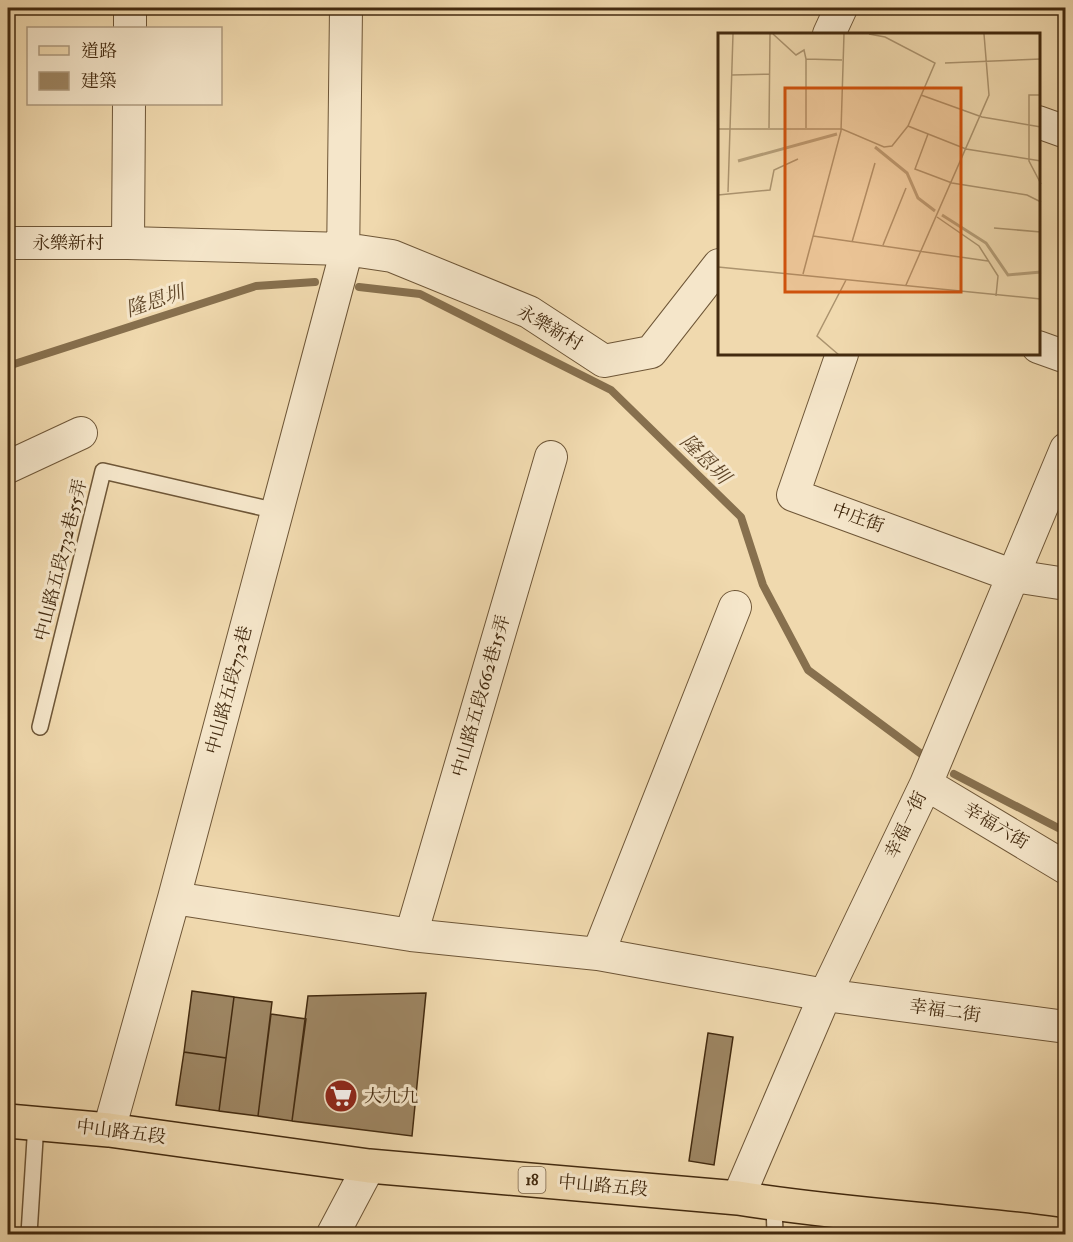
<svg xmlns="http://www.w3.org/2000/svg" width="1073" height="1242" viewBox="0 0 1073 1242" font-family="'IM FELL Double Pica','Noto Serif TC',serif">
<rect width="100%" height="100%" fill="#f0d9ae"/>
<filter id="stains"><feTurbulence type="fractalNoise" baseFrequency=".00333" numOctaves="4"/><feColorMatrix values="0 0 0 0 .2 0 0 0 0 .09 0 0 0 0 .02 0 0 0 .5 -.17"/></filter>
<radialGradient id="worn" r=".72"><stop offset=".6" stop-color="#630" stop-opacity="0"/><stop offset="1" stop-color="#630" stop-opacity=".3"/></radialGradient>
<g fill="none" stroke-linecap="round" stroke-linejoin="round">
<path stroke="#87704e" stroke-width="8" d="M359,287L420,294L611,390L741,517L763,585L808,670L928,759
M8,366L256,286L315,282
M954,774L1066,832"/>
</g>
<path fill="#9d8562" stroke="#432a0f" stroke-width="1.5" d="M192,991L234,997L226,1058L184,1052Z
M426,993L412,1136L292,1121L308,996Z
M234,997L272,1002L258,1116L219,1111Z
M271,1014L306,1019L292,1121L258,1116Z
M708,1033L733,1037L714,1165L689,1161Z
M184,1052L226,1058L219,1111L176,1105Z"/>
<g fill="none" stroke-linecap="round" stroke-linejoin="round">
<g stroke="#6e5637" stroke-width="18">
<path id="service" d="M40,727L103,471L277,511
M774,1204L775,1234
M29,1234L36,1123"/>
</g>
<g stroke="#6e5637" stroke-width="34">
<path id="minor" d="M130,28V8
M829,34L841,8
M1038,122L1066,132
M8,243H128L345,249L392,256L529,312L604,361L651,352L719,265
M128,243L129,104
M1038,347L1066,357
M842,354L793,495L1014,576L1066,584
M8,467L81,433
M926,784L1066,868
M174,898L411,935L598,954L825,995L1066,1027
M411,935L551,457
M598,954L735,607
M109,1130L174,898L343,264L346,8
M738,1198L825,995L926,784L1066,449
M333,1234L369,1166"/>
</g>
<g stroke="#432a0f" stroke-width="36">
<path id="primary" d="M8,1121L109,1130L369,1166L738,1198C843,1215 950,1220 1056,1234"/>
</g>
<use href="#service" stroke="#f5e6ca" stroke-width="15"/>
<use href="#minor" stroke="#f5e6ca" stroke-width="32"/>
<use href="#primary" stroke="#f0d9ae" stroke-width="33"/>
</g>
<defs>
<g id="supermarket-disc" transform="scale(1.725)"><circle r="9.5" fill="#8f2418" stroke="#f5e6ca"/><path d="M-6-5.5h2.5l.6 2H6L4.5 2H-2.5L-4.4-4H-6ZM-1.5 3.2a1.3 1.3 0 1 0 .1 0ZM3 3.2a1.3 1.3 0 1 0 .1 0Z" fill="#fff"/></g>
</defs>
<g fill-rule="evenodd">
<use href="#supermarket-disc" x="341" y="1096"/>
</g>
<g text-anchor="middle" dominant-baseline="central" stroke-width="6" stroke-linejoin="round" paint-order="stroke">
<rect fill="#f5e6ca" stroke="#786247" stroke-width="1.5" x="518.5" y="1167" width="27" height="26" rx="4.5"/>
<g font-size="16" font-weight="bold" fill="#432a0f">
<text x="532" y="1180">18</text>
</g>
<g font-size="18" fill="#432a0f" stroke="#f5e6ca">
<text x="68" y="243">永樂新村</text>
<text transform="translate(550 328) rotate(30)">永樂新村</text>
<text transform="translate(858 518) rotate(20)">中庄街</text>
<text transform="translate(61 560) rotate(-76)">中山路五段732巷55弄</text>
<text transform="translate(229 690) rotate(-75)">中山路五段732巷</text>
<text transform="translate(481 696) rotate(-74)">中山路五段662巷15弄</text>
<text transform="translate(906 825) rotate(-64)">幸福一街</text>
<text transform="translate(996 826) rotate(31)">幸福六街</text>
<text transform="translate(945 1011) rotate(8)">幸福二街</text>
<text transform="translate(121 1132) rotate(7)">中山路五段</text>
<text transform="translate(603 1186) rotate(5)">中山路五段</text>
</g>
<g font-size="18" fill="#432a0f" stroke="#f5e6ca" text-anchor="start">
<text x="364" y="1096">大九九</text>
</g>
<g font-size="20" font-style="italic" fill="#604729" stroke="#f5e6ca">
<text transform="translate(155 301) rotate(-18)">隆恩圳</text>
<text transform="translate(705 459) rotate(45)">隆恩圳</text>
</g>
</g>
<g transform="translate(718 33)">
<rect width="322" height="322" fill="#f0d9ae"/>
<path fill="none" stroke="#b59e78" stroke-width="3" d="M157,114L189,140L200,165L217,178M20,128L119,101M224,182L268,210L290,242L323,239"/>
<path fill="none" stroke="#ab936e" stroke-width="1.5" d="M55,1L78,22L86,17L88,26L124,27M151,1L167,4L217,30L190,93L248,116L323,128M227,30L323,26M14,42L51,41M203,62L264,84L323,94M323,62H311V128L323,151M51,95L52,1M88,95V26M0,96H124L166,114L174,113L190,93M210,101L197,136L234,150L309,162L323,169M10,159L15,1M0,162L52,157L56,137L80,126M219,184L261,213L280,243L278,263M276,195L323,199M95,203L270,228M134,209L157,130M165,212L188,155M0,234L323,266M85,241L123,98L126,1M188,252L271,62L266,1M121,322L99,303L128,247"/>
<path fill="#cf520c" fill-opacity="0.15" stroke="#cf520c" stroke-width="3" d="M67,55H243V259H67Z"/>
<rect width="322" height="322" fill="none" stroke="#432a0f" stroke-width="3"/>
</g>
<rect width="1073" height="1242" fill="none" stroke="#f0d9ae" stroke-width="30"/>
<rect x="9" y="9" width="1055" height="1224" fill="none" stroke="#432a0f" stroke-width="3"/>
<rect x="15" y="15" width="1043" height="1212" fill="none" stroke="#432a0f" stroke-width="1.5"/>
<rect x="27" y="27" width="195" height="78" fill="#f5e6ca" stroke="#ae9b7f" stroke-width="1.5"/>
<rect x="39" y="46" width="30" height="9" fill="#f0d9ae" stroke="#ae9b7f" stroke-width="1.5"/>
<text x="81" y="57" font-size="18" fill="#432a0f">道路</text>
<rect x="39" y="72" width="30" height="18" fill="#9d8562" stroke="#ae9b7f" stroke-width="1.5"/>
<text x="81" y="87" font-size="18" fill="#432a0f">建築</text>
<rect width="100%" height="100%" filter="url(#stains)"/>
<rect width="100%" height="100%" fill="url(#worn)"/>
</svg>
